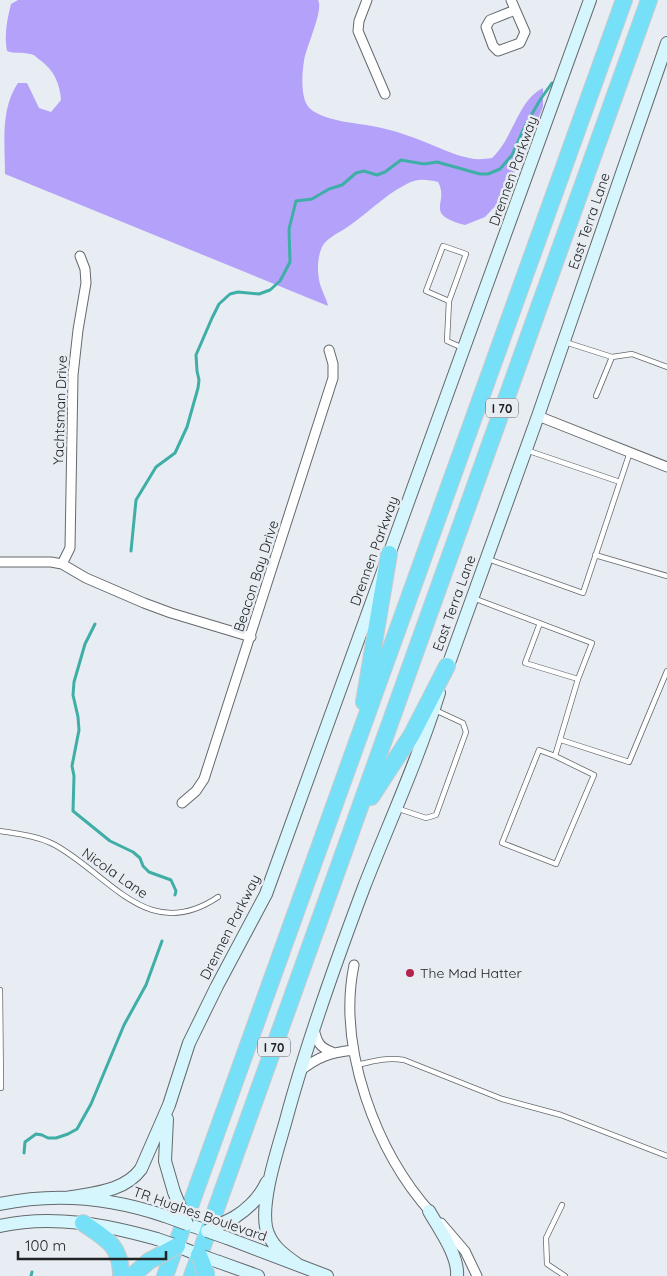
<svg xmlns="http://www.w3.org/2000/svg" width="667" height="1276" viewBox="0 0 667 1276" font-family="Quicksand,sans-serif">
<rect width="100%" height="100%" fill="#e7edf2"/>
<path fill="#b4a1fa" d="M18,0H318C324,10 306,47 304,61C302,73 301,92 306,103C313,120 356,123 372,126C395,130 416,138 437,147C447,151 458,156 469,158C477,160 485,159 492,158C514,137 518,100 543,88V107L538,119L519,158L512,180L500,201L485,217L465,225C422,214 450,203 438,182C426,179 416,178 405,185C383,196 364,217 343,230C336,234 325,240 322,247C316,260 317,280 323,292C325,298 327,300 328,306L5,174C5,144 0,109 18,83H27L39,108L51,112L61,100C60,84 54,70 40,60C37,58 34,54 30,54C22,52 15,54 7,51C4,34 7,20 11,4Z"/>
<g fill="none" stroke-linecap="round" stroke-linejoin="round">
<path stroke="#3eaea7" stroke-width="3" d="M131,551L136,500L156,467L175,453L187,427L198,388L199,380L197,371L196,355L212,318L219,304L230,294L238,292L259,294L270,290L280,281L290,262L289,229L296,201L312,199L329,189L342,185L356,173L364,171L377,175L385,172L401,160L424,164L437,162L480,174H488L500,169L512,155L525,126L540,100L552,83
M95,624L85,644L74,682L73,695L78,717L79,730L72,766L74,776L73,811L110,841L133,852L140,858L143,866L149,872L171,880L176,891L175,895
M24,1153L25,1142L36,1134L42,1135L48,1138H56L68,1134L77,1129L91,1104L124,1025L146,985L162,941
M31,1276L32,1272"/>
<g stroke="#64696d" stroke-width="6">
<path id="lane" d="M449,301L426,291L443,246L466,254L449,301L447,341L463,348
M565,342L612,357L632,354L667,367
M596,396L612,357
M526,450L620,482
M595,555L667,576
M488,559L583,593L630,452
M473,598L592,643L578,679L555,756L539,750L502,843L556,864L594,775L555,756
M540,623L525,663L578,679
M561,740L629,762L667,671
M396,808L426,818L436,815L466,732L463,723L435,710
M0,831C19,834 38,836 55,845C111,876 148,944 218,897
M0,990L1,1088
M357,1065C373,1061 387,1057 404,1060L502,1099L561,1115L667,1156
M562,1205L546,1238L547,1264L565,1276"/>
</g>
<g stroke="#64696d" stroke-width="11">
<path id="street" d="M367,0L359,21L358,31L385,94
M511,0L525,32L520,43L498,51L493,46L486,27L490,20L515,10
M538,416L667,467
M0,562H51L62,564L86,578L144,603L171,613L251,637
M62,564L70,548L73,375L78,330L86,283L85,269L80,256
M182,803L196,791L204,779L333,378V364L329,350
M354,965C337,1048 376,1152 432,1214
M314,1029C317,1042 319,1047 332,1052
M300,1071C319,1056 330,1053 353,1050
M441,1223L465,1251L477,1276"/>
</g>
<g stroke="#64696d" stroke-width="14">
<path id="secondary" d="M445,674L538,416L667,43
M167,1119L165,1161L174,1192
M67,1198C93,1193 124,1192 141,1169L169,1105L189,1043L217,986L266,894L590,0
M0,1204C56,1192 112,1198 165,1216
M429,1211C439,1229 459,1256 457,1276
M235,1217C249,1208 260,1197 267,1182
M187,1224L207,1231
M0,1226C52,1214 107,1225 157,1239
M227,1238L327,1276
M177,1246L199,1255
M219,1262L258,1276
M297,1264C283,1254 270,1245 266,1227C261,1198 278,1149 286,1120C307,1042 335,964 364,887C389,823 418,760 439,693"/>
</g>
<g stroke="#cacacb" stroke-width="18">
<path id="highway" d="M364,702L389,554
M371,797L411,736L447,666
M83,1223C106,1239 121,1245 121,1276
M132,1276L149,1261
M165,1276L624,0
M192,1276L649,0"/>
</g>
<use href="#lane" stroke="#fff" stroke-width="4.5"/>
<use href="#street" stroke="#fff" stroke-width="9"/>
<use href="#secondary" stroke="#d6f6fd" stroke-width="12"/>
<use href="#highway" stroke="#76e0f8" stroke-width="16"/>
<g stroke="#64696d" stroke-width="14" stroke-linecap="butt">
<path id="secondary-bridge" d="M174,1192L187,1224
M165,1216L187,1224
M207,1231L235,1217
M207,1231L227,1238
M157,1239L177,1246
M199,1255L219,1262"/>
</g>
<g stroke="#cacacb" stroke-width="18" stroke-linecap="butt">
<path id="highway-bridge" d="M199,1255L207,1276
M149,1261L177,1246"/>
</g>
<use href="#secondary-bridge" stroke="#d6f6fd" stroke-width="12"/>
<use href="#highway-bridge" stroke="#76e0f8" stroke-width="16"/>
</g>
<circle fill="#b5244b" stroke="#e7edf2" stroke-width="2" cx="410" cy="973" r="5"/>
<g text-anchor="middle" dominant-baseline="central" stroke-width="5" stroke-linejoin="round" paint-order="stroke">
<g fill="#e7edf2" stroke="#5c6062" stroke-width="1">
<rect x="486" y="398.5" width="32" height="19" rx="4"/>
<rect x="258" y="1037.5" width="32" height="19" rx="4"/>
</g>
<g font-size="12" font-weight="bold" fill="#212325">
<text x="502" y="408">I 70</text>
<text x="274" y="1047">I 70</text>
</g>
<g font-size="14" fill="#212325" stroke="#e7edf2">
<text transform="translate(513 171) rotate(-70)">Drennen Parkway</text>
<text transform="translate(589 221) rotate(-71)">East Terra Lane</text>
<text transform="translate(60 410) rotate(-88)">Yachtsman Drive</text>
<text transform="translate(374 551) rotate(-70)">Drennen Parkway</text>
<text transform="translate(256 576) rotate(-72)">Beacon Bay Drive</text>
<text transform="translate(454 603) rotate(-70)">East Terra Lane</text>
<text transform="translate(115 873) rotate(35)">Nicola Lane</text>
<text transform="translate(230 927) rotate(-63)">Drennen Parkway</text>
<text transform="translate(200 1214) rotate(19)">TR Hughes Boulevard</text>
</g>
<g font-size="14" fill="#212325" stroke="#e7edf2" text-anchor="start">
<text x="420" y="973">The Mad Hatter</text>
</g>
</g>
<path d="M18 1251v8h148v-8" fill="none" stroke="#212325" stroke-width="2.5"/>
<text x="25" y="1251" font-size="15" fill="#212325" stroke="#e7edf2" stroke-width="4" paint-order="stroke">100 m</text>
</svg>
